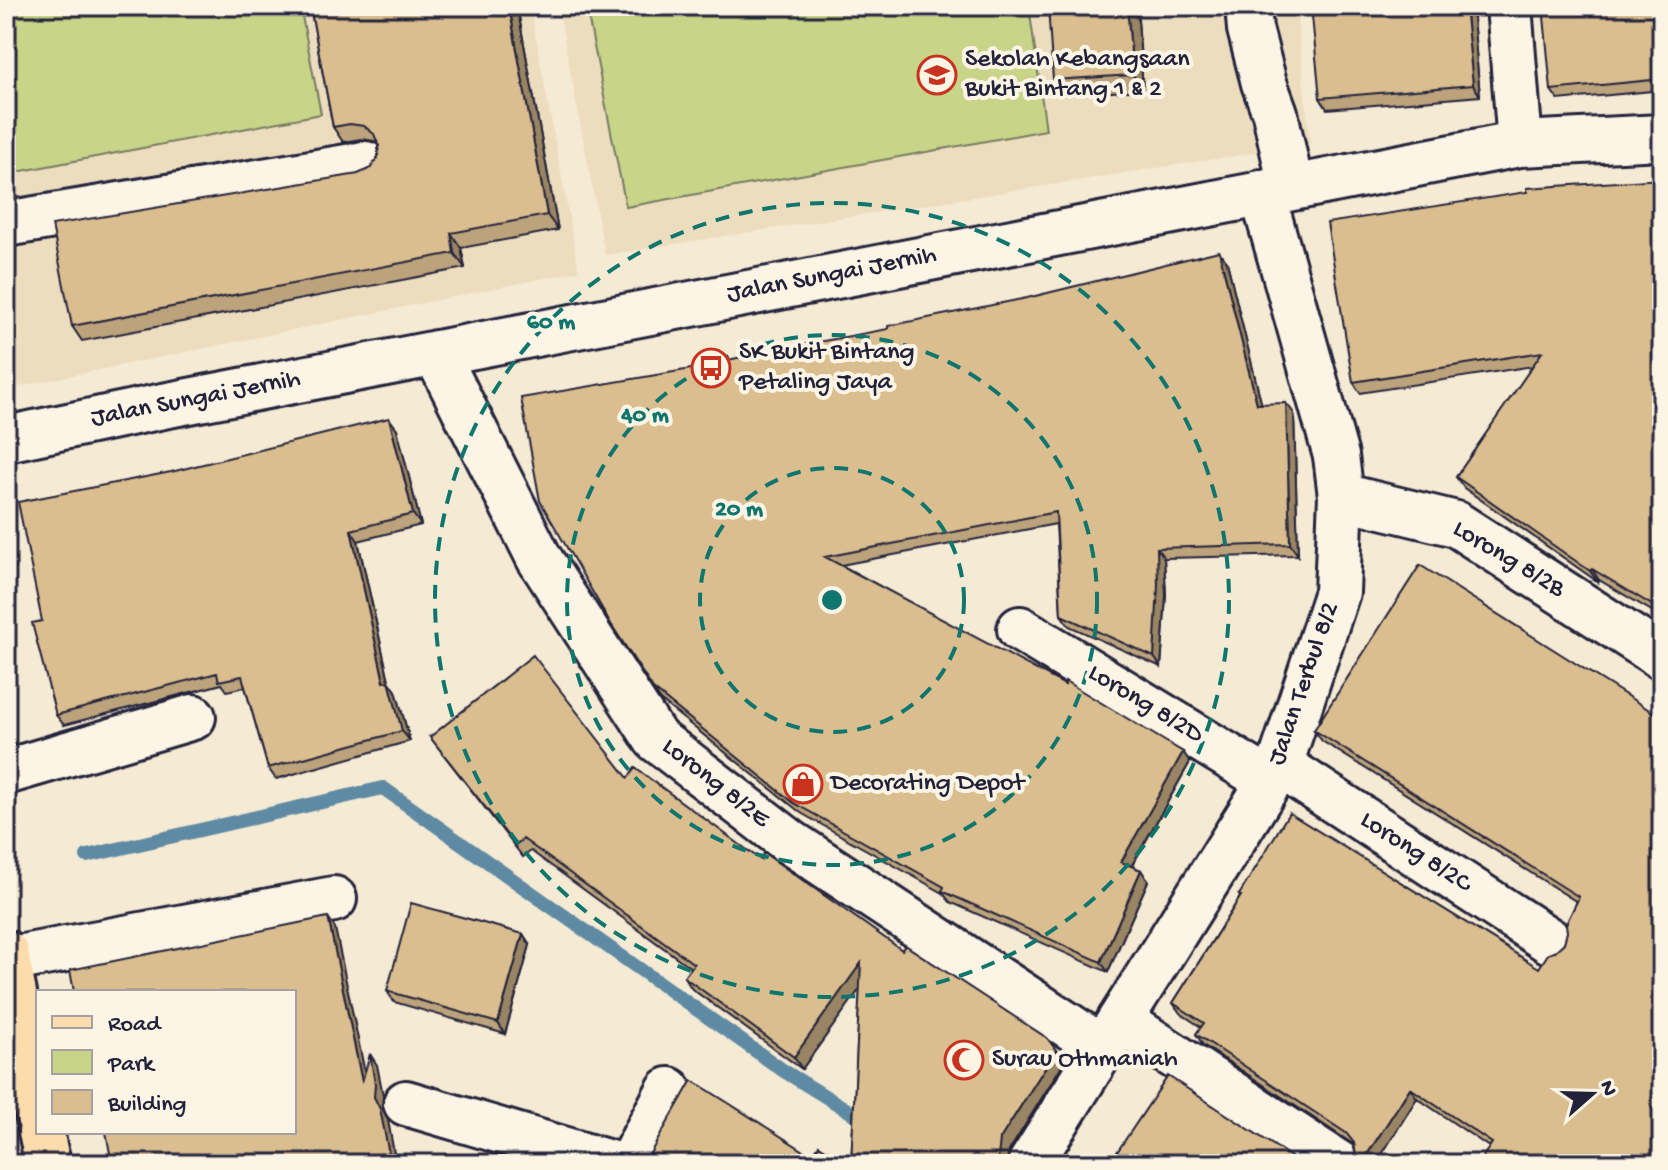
<svg xmlns="http://www.w3.org/2000/svg" width="1668" height="1170" viewBox="0 0 1668 1170" font-family="'Gochi Hand',sans-serif">
<rect width="100%" height="100%" fill="#f5ead4"/>
<filter id="ink" filterUnits="userSpaceOnUse"><feTurbulence type="fractalNoise" baseFrequency=".0125" numOctaves="2"/><feDisplacementMap in="SourceGraphic" scale="16" xChannelSelector="R" yChannelSelector="G"/><feConvolveMatrix kernelMatrix="1 2 1 2 8 2 1 2 1" color-interpolation-filters="sRGB"/></filter>
<g filter="url(#ink)">
<path fill="#edddbf" d="M6,6H530L579,271L6,389Z
M558,6H1296L1310,144L605,255Z"/>
<path fill="#c8d488" stroke="#757b62" stroke-width="2" d="M6,6H300L321,114L6,174Z
M586,6H1029L1046,130L626,207Z"/>
<g fill="none" stroke-linecap="round" stroke-linejoin="round">
<path stroke="#5f8aa3" stroke-width="14" d="M87,856L383,788L784,1071L870,1124"/>
<g stroke="#22223b" stroke-width="50">
<path id="minor" d="M1248,6L1250,29L1264,83L1275,113L1291,187
M1509,6L1520,144
M6,224L365,164
M436,353L539,558L656,739L790,842L1104,1049
M6,439L163,406L1520,144L1662,137
M1341,496L1456,524L1662,657
M1020,629L1269,781
M1280,765L1550,941
M6,772L193,717
M7,960L334,899
M1120,1020L1339,1164
M406,1103L613,1164
M630,1164L669,1090
M1030,1164L1280,765L1337,592L1341,496L1336,456L1262,192"/>
</g>
<g stroke="#22223b" stroke-width="50">
<path id="major" d="M6,953L38,1115
M41,1132L48,1164"/>
</g>
<use href="#minor" stroke="#fcf5e5" stroke-width="44"/>
<use href="#major" stroke="#fddcac" stroke-width="44"/>
</g>
<path fill="#bca37b" stroke="#22223b" stroke-width="2" d="M310,6H517L558,230L461,248L465,268L82,341L72,326L371,168L378,157V144L374,141L361,139L343,142L333,127Z
M1137,6L1143,90L1064,95L1053,80Z
M1472,6L1480,96L1327,109L1320,98Z
M1662,6V90L1558,100L1551,90Z
M1662,179V617L1599,580L1598,582L1464,488L1456,477L1533,366L1360,393L1353,382Z
M1227,262L1261,403L1294,413L1298,555L1164,558L1166,595L1161,667L1069,626L1061,615L1056,524L841,565L1183,752L1190,762L1132,866L1141,870L1148,881L1108,972L950,902L943,893L801,813L660,700L653,689L709,366Z
M397,429L421,525L358,541L389,681L396,691L410,741L276,779L268,768L245,687L227,691L222,684L64,725L56,715L42,621Z
M1662,718V1164L1489,1147L1417,1098L1356,1156L1353,1144L1203,1045L1196,1034L1201,1027L1180,1013L1173,1003L1240,897L1239,895L1539,968L1564,943L1577,902L1322,741L1314,730Z
M430,737L628,778L761,860L902,950L1047,1038L1064,1062L1009,1151L1007,1164H851L860,988L802,1069L692,989L684,977L691,968L531,851L523,857Z
M523,934L530,945L505,1034L394,1002L387,991Z"/>
<path fill="#998564" stroke="#22223b" stroke-width="2" d="M509,6H517L558,230L547,215Z
M1127,6H1137L1143,90L1133,75Z
M1465,6H1472L1480,96L1473,85Z
M451,233L461,248L465,268L454,253Z
M1219,251L1227,262L1264,414L1257,404Z
M1286,403L1294,413L1298,555L1290,544Z
M389,418L397,429L421,525L413,514Z
M351,530L358,541L389,681L396,691L410,741L402,731L384,682Z
M1157,548L1164,558L1166,595L1161,667L1154,657Z
M1592,569L1599,580L1598,582L1590,571Z
M1183,752L1190,762L1128,872L1121,862Z
M1141,870L1148,881L1108,972L1101,962Z
M328,917L335,928L369,1092L362,1082Z
M523,934L530,945L505,1034L498,1023Z
M861,963L870,975L802,1069L794,1057Z
M1056,1050L1064,1062L1009,1151L1007,1164H993L1000,1139Z
M370,1054L377,1065L383,1095L382,1108L388,1120L396,1164H391L374,1097Z
M1410,1088L1417,1098L1376,1164H1361Z"/>
<path fill="#dbbe8f" stroke="#22223b" stroke-width="2" d="M310,6H509L547,215L451,233L454,253L72,326L52,225L358,174L371,168L378,157L379,146L374,134L364,126L350,124L333,127Z
M1048,6H1127L1133,75L1053,80Z
M1311,6H1465L1473,85L1320,98Z
M1543,6H1662V79L1551,90Z
M1662,179V611L1592,569L1590,571L1456,477L1542,352L1353,382L1327,223L1527,192V188Z
M1219,251L1257,404L1286,403L1290,544L1157,548L1158,585L1154,657L1061,615L1056,512L825,557L1065,685V681L1183,752L1121,862L1141,870L1101,962L942,891L944,887L794,803L653,689L611,624L540,501L521,398L709,366L708,364L786,348L888,329V326L1027,298Z
M389,418L413,514L351,530L384,682L389,681L402,731L268,768L242,676L219,681L217,673L56,715L32,623L42,621L18,502L171,472Z
M1420,565L1662,718V1164H1478L1492,1143L1410,1088L1361,1164H1354L1356,1156L1354,1143L1346,1133L1196,1034L1204,1023L1173,1003L1241,896L1239,895L1289,813L1539,968L1548,954L1554,952L1564,943L1567,932L1566,924L1579,897L1314,730Z
M533,655L628,778L635,768L761,860L764,853L902,950L905,945L1047,1038L1056,1050L1000,1139L998,1157L993,1164H851L861,963L794,1057L684,977L694,964L523,839L515,845L430,737Z
M411,903L523,934L498,1023L387,991Z
M328,917L362,1082L370,1054L375,1084L374,1097L380,1109L391,1164H112L106,1132H294V992H74L70,970Z
M1168,1076L1302,1164H1109Z
M692,1080L812,1156L819,1145L849,1164H644Z"/>
</g>
<g fill="none" stroke="#0f766e" stroke-width="4" stroke-dasharray="14 10">
<circle cx="832" cy="600" r="132"/>
<circle cx="832" cy="600" r="265"/>
<circle cx="832" cy="600" r="397"/>
</g>
<defs>
<g id="school-ring" transform="scale(2)"><circle r="9.5" fill="#fcf5e5" stroke="#c8321e" stroke-width="1.5"/><path d="M0-5L7-2L0 1L-7-2ZM-4 1L0 2.5L4 1V4Q0 6-4 4Z" fill="#c8321e"/></g>
<g id="bus-ring" transform="scale(2)"><circle r="9.5" fill="#fcf5e5" stroke="#c8321e" stroke-width="1.5"/><path d="M-5-6H5V4H4V6H2V4H-2V6H-4V4H-5ZM-3.5-4V0h7V-4ZM-3.5 1.2v1.5H-2V1.2ZM2 1.2v1.5H3.5V1.2Z" fill="#c8321e"/></g>
<g id="shop-ring" transform="scale(2)"><circle r="9.5" fill="#fcf5e5" stroke="#c8321e" stroke-width="1.5"/><path d="M-5-2.5h2.3a2.7 3.5 0 0 1 5.4 0H5L5.5 6h-11ZM-1.5-2.5h3a1.5 2.3 0 0 0-3 0Z" fill="#c8321e"/></g>
<g id="mosque-ring" transform="scale(2)"><circle r="9.5" fill="#fcf5e5" stroke="#c8321e" stroke-width="1.5"/><path d="M3.5-4.9A6 6 0 1 0 3.5 4.9A5 5 0 1 1 3.5-4.9Z" fill="#c8321e"/></g>
</defs>
<g fill-rule="evenodd">
<use href="#school-ring" x="937" y="75"/>
<use href="#bus-ring" x="711" y="368"/>
<use href="#shop-ring" x="803" y="784"/>
<use href="#mosque-ring" x="964" y="1060"/>
</g>
<g text-anchor="middle" dominant-baseline="central" stroke-width="8" stroke-linejoin="round" paint-order="stroke">
<g font-size="26" fill="#22223b" stroke="#fcf5e5" text-anchor="start">
<text x="965" y="60">Sekolah Kebangsaan<tspan x="965" dy="30">Bukit Bintang 1 &amp; 2</tspan></text>
<text x="739" y="353">SK Bukit Bintang<tspan x="739" dy="30">Petaling Jaya</tspan></text>
<text x="831" y="784">Decorating Depot</text>
<text x="992" y="1060">Surau Othmaniah</text>
</g>
<g font-size="26" fill="#22223b" stroke="#fcf5e5">
<text transform="translate(832 276) rotate(-11)">Jalan Sungai Jernih</text>
<text transform="translate(196 400) rotate(-11)">Jalan Sungai Jernih</text>
<text transform="translate(1508 560) rotate(31)">Lorong 8/2B</text>
<text transform="translate(1305 684) rotate(-71)">Jalan Terbul 8/2</text>
<text transform="translate(1145 705) rotate(31)">Lorong 8/2D</text>
<text transform="translate(715 784) rotate(38)">Lorong 8/2E</text>
<text transform="translate(1415 853) rotate(33)">Lorong 8/2C</text>
</g>
</g>
<circle cx="832" cy="600" r="12" fill="#0f766e" stroke="#fcf5e5" stroke-width="4"/>
<g font-size="24" text-anchor="middle" font-weight="bold" fill="#0f766e" stroke="#fcf5e5" stroke-width="8" stroke-linejoin="round" paint-order="stroke">
<text x="551" y="328">60 m</text>
<text x="645" y="421">40 m</text>
<text x="739" y="515">20 m</text>
</g>
<rect width="1668" height="1170" fill="none" stroke="#fcf5e5" stroke-width="32"/>
<rect x="16" y="16" width="1636" height="1138" fill="none" stroke="#22223b" stroke-width="3" filter="url(#ink)"/>
<rect x="36" y="990" width="260" height="144" fill="#fcf5e5" stroke="#a5a1a1" stroke-width="2"/>
<rect x="52" y="1016" width="40" height="12" fill="#fddcac" stroke="#a5a1a1" stroke-width="2"/>
<text x="108" y="1030" font-size="24" fill="#22223b">Road</text>
<rect x="52" y="1050" width="40" height="24" fill="#c8d488" stroke="#a5a1a1" stroke-width="2"/>
<text x="108" y="1070" font-size="24" fill="#22223b">Park</text>
<rect x="52" y="1090" width="40" height="24" fill="#dbbe8f" stroke="#a5a1a1" stroke-width="2"/>
<text x="108" y="1110" font-size="24" fill="#22223b">Building</text>
<g transform="translate(1592 1094) rotate(70)" stroke="#fcf5e5" stroke-width="6" paint-order="stroke">
<path d="M0-6L14 30L0 20L-14 30Z" fill="#22223b"/>
<text y="-12" font-size="22" font-weight="bold" text-anchor="middle" fill="#22223b">N</text>
</g>
</svg>
